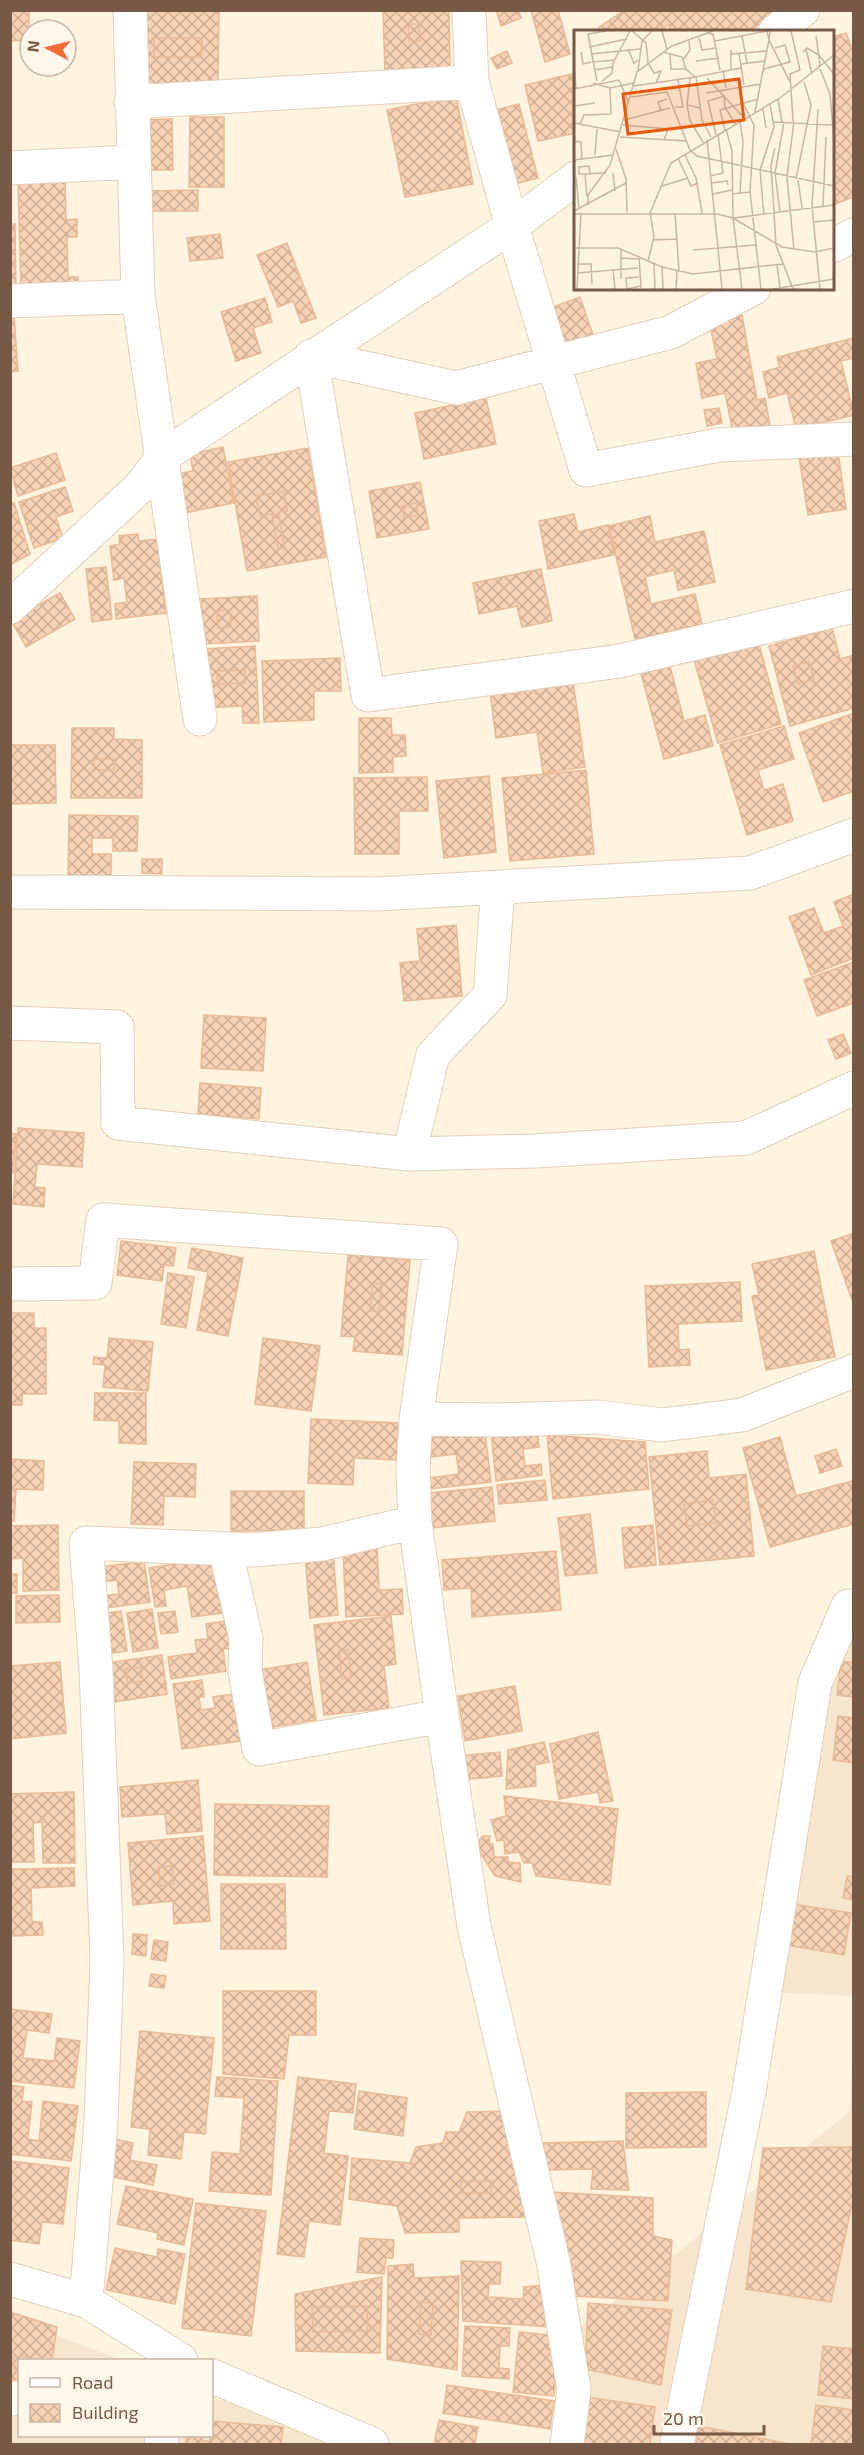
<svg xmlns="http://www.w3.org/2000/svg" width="864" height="2455" viewBox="0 0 864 2455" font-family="'Exo 2',sans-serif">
<defs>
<pattern id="building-cross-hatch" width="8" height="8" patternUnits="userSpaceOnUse" patternTransform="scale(1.5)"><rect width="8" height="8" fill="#f7d2b5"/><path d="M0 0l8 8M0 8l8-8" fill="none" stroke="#cdad95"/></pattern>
</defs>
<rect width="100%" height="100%" fill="#fef4e0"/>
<path fill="#f7e6ce" d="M820,1630L853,1635V1996L769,1992Z
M853,2036V2444H556L580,2327L664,2264L850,2111Z
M10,2318L122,2360H20V2436H212V2396L304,2425L344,2444H11Z"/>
<path fill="url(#building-cross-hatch)" stroke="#ebb994" stroke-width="1.5" fill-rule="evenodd" d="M10,10H29V40L10,41Z
M141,10H219L218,85H141ZM154,38H202L201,57H154Z
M383,10H449L450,71L385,72ZM408,24H419L420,41H409Z
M496,10H518L521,18L501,26Z
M531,10H558L570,54L545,62Z
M625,10H778L749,32H671L669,25L655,32H600L599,27Z
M408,24H419L420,41H409Z
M846,33L854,55V197L832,205V37Z
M154,38H202L201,57H154Z
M507,51L512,63L497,69L491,58Z
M572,74L576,91V133L538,141L525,85Z
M456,96L473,184L405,197L387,110Z
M519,104L538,178L511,185L492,111Z
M190,117H224V187H189Z
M172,119L173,170H146V120Z
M65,181L66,220L77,219V237H67L68,277H78V289L21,290L18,182Z
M198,190V211H149V191Z
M10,224H15L16,292H10Z
M220,234L223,258L190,261L187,238Z
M287,243L316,318L301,323L293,301L278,307L257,255Z
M580,297L593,335L561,346L548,309Z
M265,298L272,322L253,328L261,353L236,361L221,312Z
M742,315L757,400L765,398L770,426L733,433L725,393L702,398L696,363L717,359L709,320Z
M14,317L18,371L10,372V318Z
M854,338V358L841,361L854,415L796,429L787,393L769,398L763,372L780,367L777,357Z
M486,398L496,444L424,459L415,413Z
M719,408L722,423L707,426L704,410Z
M223,447L234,503L184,513L177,474L193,471L190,454Z
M308,448L326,557L247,571L228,462ZM284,491L287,511L278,512L285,548L278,549L272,514L260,516L256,496Z
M838,451L846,509L808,515L799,457Z
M56,453L65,480L18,496L10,468Z
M420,482L429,529L377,538L369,491ZM416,503L418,515L404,518L402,506Z
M65,487L73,511L56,517L63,538L34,548L19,502Z
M284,491L287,511L278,512L285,548L278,549L272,514L260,516L256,496Z
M14,503L30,554L10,565V504Z
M416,503L418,515L404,518L402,506Z
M574,514L578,532L608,525L614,555L548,569L539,521Z
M650,516L655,542L704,531L715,582L678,590L674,570L645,577L651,604L695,594L702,624L635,639L609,526Z
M138,534L139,541L157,539L166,613L116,619L115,604L127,602L124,578L114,580L110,546L120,544L119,536Z
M106,567L112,619L92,622L86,569Z
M541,569L552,621L522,627L517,606L479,614L473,583Z
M60,593L75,619L26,647L11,620Z
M257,596L259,641L203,644L201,599ZM230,610L231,627L218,628L217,611Z
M230,610L231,627L218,628L217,611Z
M832,628L840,659L854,655V708L790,726L769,646ZM809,662L814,679L798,684L793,666Z
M758,641L781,724L718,743L694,660Z
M255,646L259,723H243L242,706L207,708L204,649ZM245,670V683L218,684L217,671Z
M340,658L341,691H314V720L264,722L262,661Z
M809,662L814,679L798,684L793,666Z
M670,666L684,721L705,715L713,746L664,759L641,674Z
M245,670V683L218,684L217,671Z
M573,681L585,767L543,773L537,732L496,738L490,693Z
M854,713V791L823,802L799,733Z
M359,718H391L392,735H405L406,756L393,757V772L359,773Z
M784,726L794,759L758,770L764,790L783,784L793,821L747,835L720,745Z
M72,728H114V739L142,740V798H71ZM94,759H114V770H94Z
M10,745H55L56,803L10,804Z
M94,759H114V770H94Z
M586,770L594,854L510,861L502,778Z
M489,776L496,852L444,858L436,781Z
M427,777L428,811H399V854H355L354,778Z
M69,815L138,816L137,851H113V838H92V854H111V877H68Z
M142,859H162V874L142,873Z
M854,894V958L811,975L789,917L814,908L824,933L843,926L834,902Z
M456,925L462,996L404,1001L400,963L420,961L417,929Z
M854,962V1003L817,1016L804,980Z
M204,1015L266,1018L263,1071L201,1068Z
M843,1034L851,1053L836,1059L828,1040Z
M200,1083L261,1088L259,1119L198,1114Z
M18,1128L84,1133L82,1167L37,1164L35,1187L45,1188L44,1207L13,1204Z
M10,1133L16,1134L13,1173H10Z
M854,1233V1300H852L831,1241Z
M121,1241L176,1248L173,1266L164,1265L162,1281L117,1275Z
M192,1248L243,1258L228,1336L197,1330L208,1272L188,1268Z
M814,1251L835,1357L766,1370L752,1296L759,1295L752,1264Z
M348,1255L410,1260L402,1355L353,1351L355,1337L341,1336ZM373,1283L382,1284L379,1312L370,1311Z
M168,1273L194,1277L186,1328L161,1324Z
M740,1282L742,1321L678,1324L679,1350L689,1349L690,1365L649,1367L645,1286Z
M373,1283L382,1284L379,1312L370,1311Z
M10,1313H34V1328H46V1394H22V1405H10Z
M109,1338L153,1342L148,1391L103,1387L105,1365L93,1364L94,1357L107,1358Z
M263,1338L320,1346L311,1411L255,1404Z
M95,1393H146V1444L119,1443V1421L94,1420Z
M311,1419L398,1423L397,1460L354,1458L353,1485L308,1483Z
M537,1428L539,1447L523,1449L525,1466L541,1464L542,1475L496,1481L491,1433Z
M485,1432L491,1482L430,1489L429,1478L459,1474L456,1454L432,1457L429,1438Z
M547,1435L645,1442L649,1489L553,1499Z
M780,1437L796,1496L852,1481L854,1524L770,1547L743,1448Z
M836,1449L842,1466L820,1473L815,1456Z
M707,1451L709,1478L746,1474L754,1556L660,1565L649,1457ZM713,1500L716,1523L687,1526L684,1504Z
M10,1459L44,1461L43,1490L16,1489L14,1521H10Z
M134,1462L196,1464L195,1497L164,1496L163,1525L131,1524Z
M545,1480L547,1500L499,1504L497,1485Z
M492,1487L495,1521L432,1528L428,1493Z
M231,1491H304V1530L231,1531Z
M713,1500L716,1523L687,1526L684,1504Z
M590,1514L597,1573L565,1576L558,1518Z
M58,1525L59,1590L23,1591V1558L10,1559V1526Z
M653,1525L656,1565L625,1568L622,1528Z
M377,1547L379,1590L402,1589L403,1614L346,1617L343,1549Z
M556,1551L561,1610L472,1617L471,1588L444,1590L442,1560Z
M333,1552L338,1615L310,1618L305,1555Z
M215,1558L223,1613L192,1617L187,1586L164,1590L166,1606L155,1607L149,1568Z
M144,1561L150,1602L106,1608L104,1596L119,1594L117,1580L104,1582L102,1567Z
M10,1574H17V1593H10Z
M59,1595L60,1622L16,1623V1596Z
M152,1609L158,1648L133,1652L127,1613Z
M121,1611L127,1651L108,1654L101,1614Z
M175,1611L178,1632L161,1634L158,1613Z
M391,1616L396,1664L384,1666L389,1708L324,1715L314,1625ZM348,1650L351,1678L342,1679L339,1651Z
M225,1621L227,1634L237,1632L240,1647L223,1649L226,1671L171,1679L168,1657L197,1653L195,1640L208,1639L206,1624Z
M348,1650L351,1678L342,1679L339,1651Z
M162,1655L167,1694L114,1702L108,1663ZM141,1667L143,1681L128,1683L125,1669Z
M841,1661L854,1663V1697L837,1695Z
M60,1662L66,1733L10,1739V1666Z
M307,1662L316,1720L262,1729L252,1671Z
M141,1667L143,1681L128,1683L125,1669Z
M202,1680L204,1697H199L201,1710L215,1708L213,1697L234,1694L241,1741L182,1749L173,1684Z
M515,1686L522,1731L465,1741L458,1696Z
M838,1716L854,1718V1763L833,1760Z
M598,1732L613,1801L600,1803L598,1792L559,1799L550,1744Z
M544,1742L549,1762L535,1765L536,1786L506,1789L508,1750Z
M500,1752L502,1776L460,1780L457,1756Z
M198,1780L202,1831L167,1834L165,1814L122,1817L120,1787Z
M74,1792L75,1863H43L42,1822L33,1823L34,1862H10V1794Z
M504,1796L618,1809L610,1885L536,1876L532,1863H524L519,1852L505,1854L504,1840L497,1841L491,1820L506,1816Z
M215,1804L329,1806L327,1877L214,1875Z
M203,1836L210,1921L174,1924L173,1901L133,1905L128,1843ZM172,1866L174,1884L160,1886L159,1867Z
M483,1836H490L489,1843L493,1844L494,1857H508V1862L520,1863L521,1882L495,1876L479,1851L480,1839Z
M172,1866L174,1884L160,1886L159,1867Z
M74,1868L75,1886L31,1888L32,1922H42L43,1935L10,1936V1869Z
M847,1876L854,1877V1900L843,1898Z
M221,1884H285L286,1949H221Z
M792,1904L851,1913L844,1955L786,1945Z
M133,1934L147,1935L146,1956L132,1954Z
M154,1940L168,1942L166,1961L151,1959Z
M151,1974L166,1976L164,1988L149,1986Z
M223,1991H316V2035H289L284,2079L223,2074Z
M10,2009L52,2014L49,2033L27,2030L23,2058L54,2061L57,2038L80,2041L74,2088L10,2081Z
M140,2031L214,2038L205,2134L184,2132L181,2159L148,2155L150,2129L131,2127Z
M217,2077L278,2081L271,2195L209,2191L212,2152L240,2154L244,2098L215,2096Z
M298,2077L356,2084L353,2113L329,2111L324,2153L348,2156L340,2225L309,2221L304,2257L277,2254Z
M10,2085L24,2087L22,2101L32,2102L28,2139L39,2141L43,2101L78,2106L71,2161L10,2154Z
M359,2091L407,2098L403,2136L354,2129Z
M706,2092V2147L626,2148V2093Z
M509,2111L523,2145L524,2217L459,2218V2232L405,2233L397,2206L349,2199L352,2158L410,2163L416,2147L443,2143L446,2132H459L467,2112ZM492,2181L491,2193H461V2182Z
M115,2139L133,2143L130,2160L157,2165L153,2185L107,2176Z
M623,2141L629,2190L591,2189L593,2169L547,2170L541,2143Z
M854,2147V2195L831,2302L746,2289L763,2148Z
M10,2161L69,2168L63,2224L42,2222L39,2244L10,2240Z
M492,2181L491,2193H461V2182Z
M126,2186L193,2199L184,2245L157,2239L158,2233L117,2224Z
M553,2192L653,2198V2236L672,2240L668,2301L571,2296Z
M196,2203L266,2211L251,2336L182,2328Z
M360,2238L394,2240L393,2258H386L384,2274L357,2272Z
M115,2248L157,2257L158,2249L185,2254L175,2304L106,2290Z
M461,2261L501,2262L500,2284H489L488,2297L523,2299L524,2287L545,2285L551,2327L463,2321Z
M413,2264L414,2278L459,2276L457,2370L387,2359L388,2266ZM421,2302L433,2303L431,2335L419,2334Z
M382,2277L380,2353L296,2351L295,2294ZM367,2306L368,2331L313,2332L312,2307Z
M421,2302L433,2303L431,2335L419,2334Z
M588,2303L672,2310L661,2385L585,2369Z
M367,2306L368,2331L313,2332L312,2307Z
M10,2312L57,2327L52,2360H26V2356L13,2357L15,2372L20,2371V2379L10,2380Z
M465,2326L510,2328L509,2346H500L499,2368L509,2369V2379L462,2376Z
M519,2332L559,2336L554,2396L513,2392Z
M823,2346L854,2349V2399L818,2395Z
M26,2356V2360H20V2371L15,2372L13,2357Z
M447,2385L554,2401L550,2429L443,2413Z
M586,2397L655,2407L650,2444H579Z
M816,2405L854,2410V2444H811Z
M439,2420L478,2427L475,2444H434Z
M212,2421L283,2427L281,2444H186V2436H202V2441H210Z
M699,2426L789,2444H696Z"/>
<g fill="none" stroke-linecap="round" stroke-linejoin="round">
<g stroke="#e3d0bb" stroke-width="35">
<path id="minor" d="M130,10L138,296L200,719
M469,10L472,82L512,226L586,470L719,445L854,439
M775,32L803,10
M131,102L472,82
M10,168L133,162
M832,246L854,235
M754,288L671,332L456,388L311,356L368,695L620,661L854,606
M10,301L138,296
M10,607L141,486L163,456L512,226L576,178
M10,892L377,894L750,873L854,835
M10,1023L117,1027L118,1123L409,1154L433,1055L490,995L498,887
M409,1154L536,1151L746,1138L854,1088
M10,1284L95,1283L103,1220L441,1244L416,1419
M225,1549L246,1638L245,1671L259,1749L442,1716
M10,2279L86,2301L181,2360
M86,2301L101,2122L107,1960L96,1669L86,1543L252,1550L322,1544L415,1522
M212,2376L372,2444
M10,2399L20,2398
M161,2436L162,2444
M567,2444L574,2390L553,2261L474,1926L442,1716L415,1522L413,1469L416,1419L496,1420L597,1417L662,1425L742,1415L854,1371
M677,2444L749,2091L815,1683L848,1606H854"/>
</g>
<use href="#minor" stroke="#fff" stroke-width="33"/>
</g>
<g transform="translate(574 30)">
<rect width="260" height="260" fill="#fef4e0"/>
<path fill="none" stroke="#c8b6a2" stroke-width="1.5" d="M58,1L72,13L74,31M88,1L93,19M196,1L195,10L216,52M217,1L226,40L216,44L219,91M135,4H139L146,40M168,6L173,33M242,6L246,35L243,39M125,8L128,20L142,18M141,11L193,1M15,17L53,9M54,19L60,33L64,30M232,19L238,44M157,20V39M7,22L9,34L17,32M89,22L108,27L112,39L121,47L167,38M229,22L233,18L245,25L260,44M165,23L170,55M17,24L66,19M157,24L192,21M96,25L97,39H112M109,30L116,20L115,11M73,31L80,43L87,41L82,53M122,31L145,28M18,32L41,30M0,34L2,58M167,34L191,31M190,39L216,32L211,15L201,18M246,39L256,64L260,110M20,40L39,37M149,40L152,58M64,41L68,11L78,1M122,47L128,90L137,107M116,48L113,75L126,78M133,48L171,89M23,51L14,4L32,1M28,51L38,43L39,33L56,1M19,53L36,58L60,53M60,56L121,47M0,59L45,50L54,71M132,63L187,54M57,67L93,62L116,120L123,126L260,156M204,69L208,92M168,71L180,95L176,162L187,259M113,75L116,91L129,112M0,76L21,73M101,77H109L104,50M189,79L192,98M244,79L238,176L246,259M87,80L84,72L93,69M181,82L195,10L193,1M50,90L96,78M220,91L213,147L220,220M200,92L258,95M0,93L47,102M6,94L10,85L37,84L36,58M49,95L94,99L90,110M152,99L158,121L159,188L168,259M151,100L146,80L184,69M142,105L134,71L150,66L151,77L161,94M46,107L113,111M133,110L148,259M0,111L7,112L8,130M201,118L197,135L202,215L219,259M42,119L52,149L53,182M21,125L23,99M111,125L122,148L128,183M104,128L117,156L124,153M0,130L39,125M260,138V171M39,143L41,161M11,144L13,167M16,144L15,136L5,137V144H11L32,143M136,146L149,143L144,104M2,147L5,179M222,149L237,75L230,52M224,150L228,178M137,153L153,151L154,155M88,156L114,148M139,164L158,160M158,164L176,162M166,164L169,111L166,92M14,175V165L36,135L63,42L98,16L139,1M249,176L252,107M0,181L52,153M206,182L201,143L210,92M101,183L105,241M0,184H143L159,188L208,217L241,222L260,218M190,185L186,140L200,97L196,74M160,188L260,175M240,192L260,190M79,210L103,209M0,218H44L88,237L119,244L209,234M47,219V249M119,220L182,215M65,227L67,258M47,228L65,229M74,231L80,207L76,183L97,133L206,68L260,25M3,234H17L18,254M80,234L81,259M203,235L206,258M88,237L89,259M39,239L41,259M3,243L64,238M65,247L52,248L53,259L67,256M3,259L7,183M102,259L103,241M199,259L260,249"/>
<path fill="#e8590c" fill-opacity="0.15" stroke="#e8590c" stroke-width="3" d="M165,49L170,90L54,104L49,64Z"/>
<rect width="260" height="260" fill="none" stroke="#785945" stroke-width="3"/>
</g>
<rect width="864" height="2455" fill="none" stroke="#785945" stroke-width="24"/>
<rect x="18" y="2359" width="195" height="78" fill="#fff7e9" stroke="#c9b8a7" stroke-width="1.5"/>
<rect x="30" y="2378" width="30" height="9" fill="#ffffff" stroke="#c9b8a7" stroke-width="1.5"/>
<text x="72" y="2389" font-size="18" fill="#785945">Road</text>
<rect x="30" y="2404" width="30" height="18" fill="url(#building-cross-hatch)" stroke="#c9b8a7" stroke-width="1.5"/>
<text x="72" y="2419" font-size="18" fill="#785945">Building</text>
<g transform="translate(48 48) rotate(277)"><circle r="28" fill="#fff7e9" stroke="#c9b8a7" stroke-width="1.5"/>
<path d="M0-4.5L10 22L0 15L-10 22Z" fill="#f56b39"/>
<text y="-9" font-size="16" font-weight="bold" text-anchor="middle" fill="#785945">N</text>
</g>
<path d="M654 2425v9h110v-9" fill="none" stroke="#785945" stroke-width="3"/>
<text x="663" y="2425" font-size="18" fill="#785945" stroke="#fff7e9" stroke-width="4.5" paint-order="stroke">20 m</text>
</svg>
